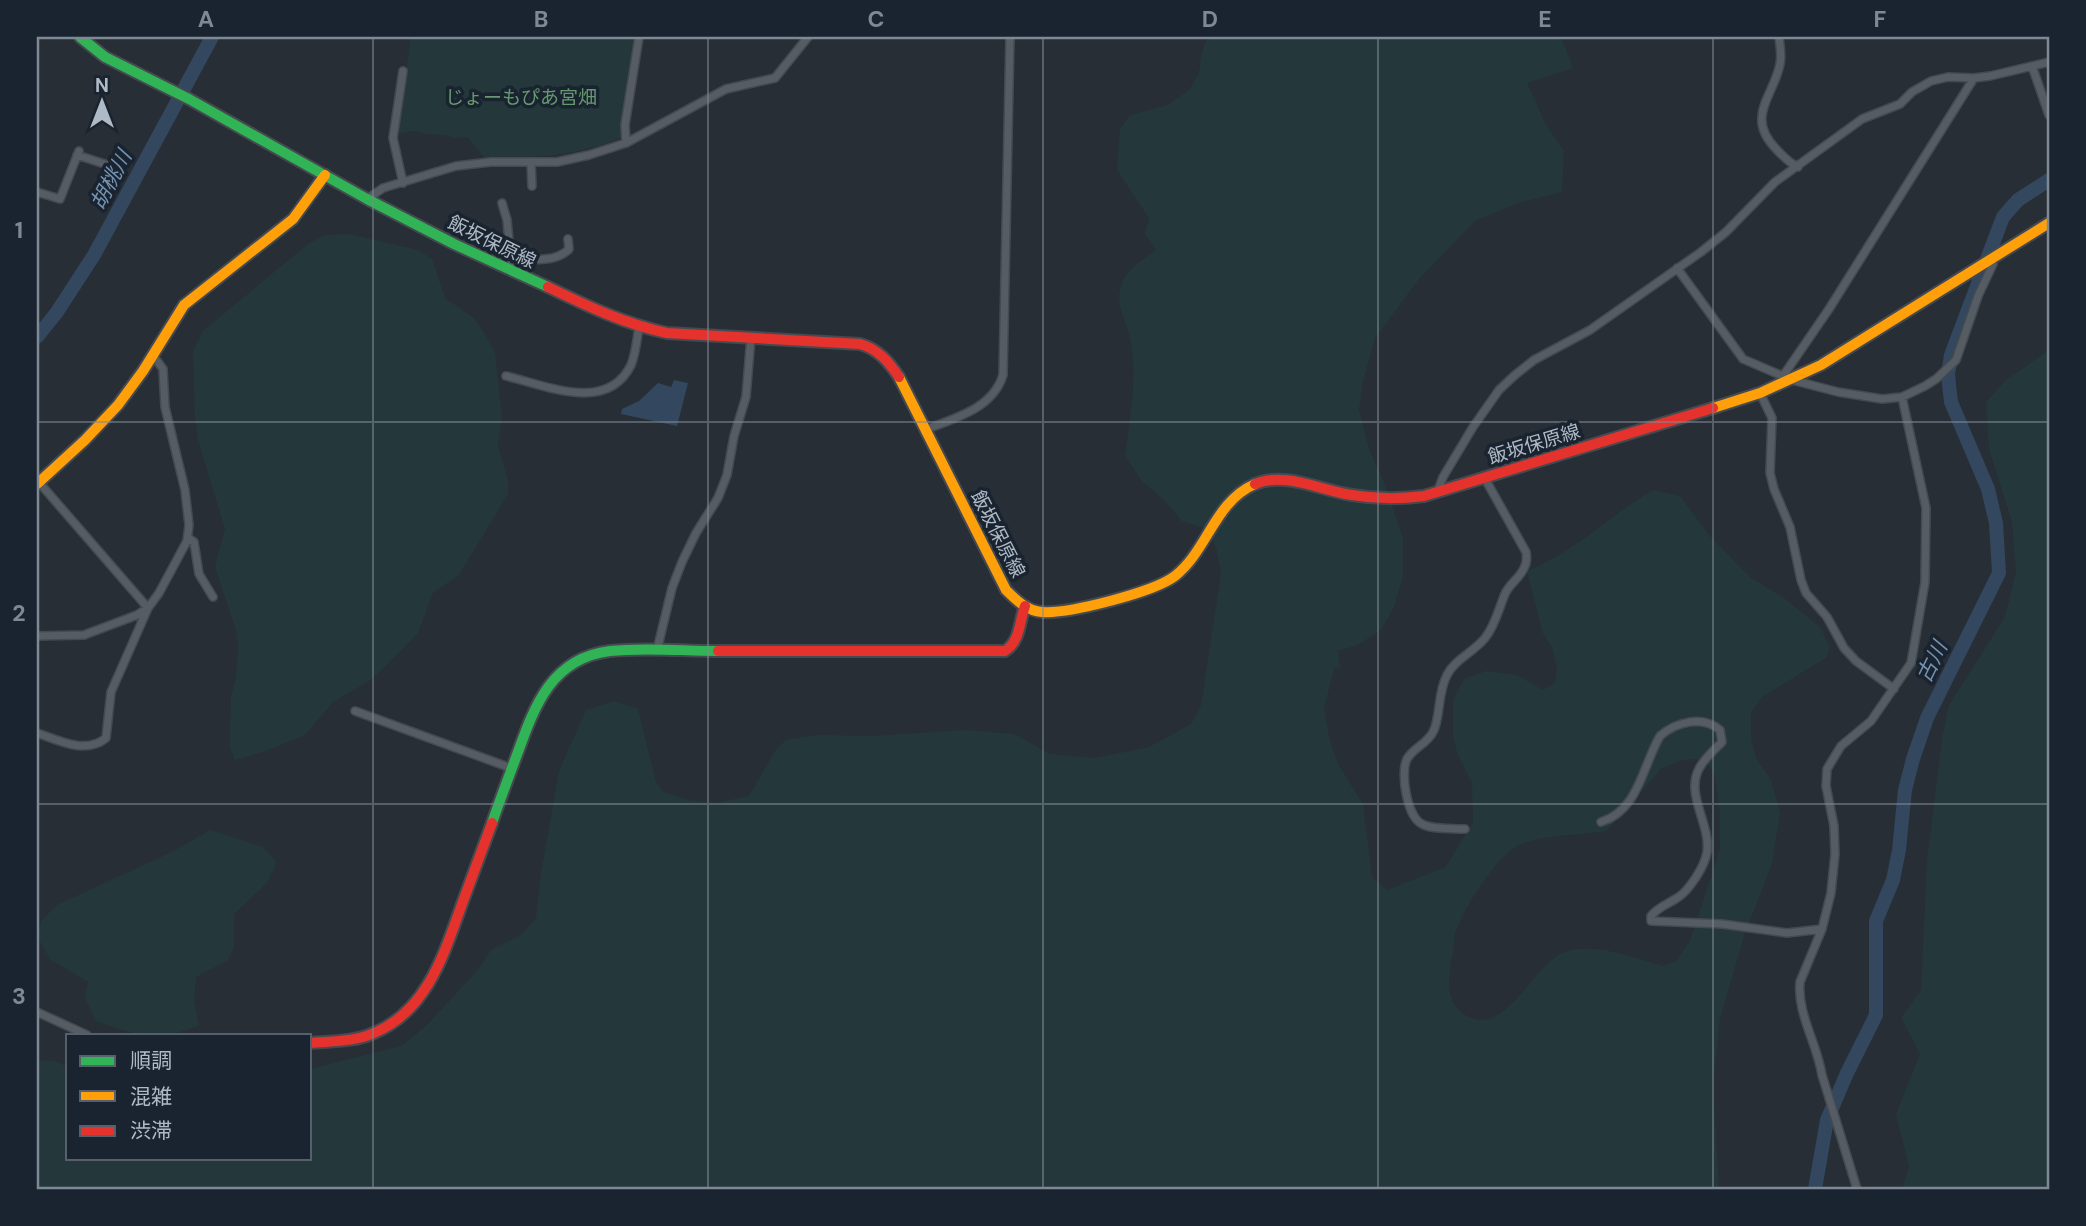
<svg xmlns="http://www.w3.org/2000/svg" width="2086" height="1226" viewBox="0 0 2086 1226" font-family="'DM Sans','Noto Sans JP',sans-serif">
<rect width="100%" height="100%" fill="#272e35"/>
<path fill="#24383b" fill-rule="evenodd" d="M411,37H644L628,135C577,157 539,157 485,158L467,137L453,138L448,135L425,134L415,131L397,134Z
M1207,37H1561L1573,68L1527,83L1546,125L1564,151L1562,192L1518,203L1475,221L1419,279L1375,338L1363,381L1359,410L1369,449L1383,480L1403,538V576L1394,607L1381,630L1358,645L1338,651L1340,667L1334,669L1324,708L1329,738L1338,764L1363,804L1372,877L1387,890L1446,867L1473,822L1472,783L1457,753L1453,734V700L1464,679L1486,671L1517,675L1543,690L1555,683L1557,669L1552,647L1543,634L1527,571C1575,552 1609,516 1653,490L1680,496L1709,535L1750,577L1784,598L1820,627L1830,647L1827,657L1762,697L1751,713V740L1757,760L1771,780L1780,813L1772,864L1745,933L1720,1018L1713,1086L1719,1189H37V1060L55,1061L68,1067V1158H310V1069L401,1046L425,1027L476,972L491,950L521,935L536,918L541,873L559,771L586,710L614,701L638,709L656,782L663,792L689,800L716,803L749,796L775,751L786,740L817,735L875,736L964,730L1014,734L1050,754L1095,758L1149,747L1191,724L1201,705L1221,574L1216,547L1207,529L1182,521L1164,500L1142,481L1125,456C1130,419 1137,379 1131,342C1128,325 1116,308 1120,289C1125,270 1141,261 1156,250L1145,234L1149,218L1117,170L1120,129L1130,115L1168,105L1189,90L1199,73L1201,56ZM1701,759L1710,766L1715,775L1720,815V849L1690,941L1676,961L1663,966C1634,958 1595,942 1565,952C1534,962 1506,1040 1465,1015C1443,1001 1449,972 1453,952C1454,943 1454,933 1458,926C1468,902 1495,859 1517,846C1536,835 1583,835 1606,831L1661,769L1681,760Z
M349,234L418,250L432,259L445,298L475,319L486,336L495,353L502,416L498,446L508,480V494L459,575L433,593L418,633L387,665L369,681L333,702L305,735L266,751L235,760L230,748V735L231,696L236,678L238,646L236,630L215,567L225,529L198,440L195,418L193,351L203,331L308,244L325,235Z
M2049,350V1189H1902L1909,1167L1896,1114L1920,1054L1901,1018L1921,990L1927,861L1942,739L1949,705L2005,617L2016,572L2012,522L1989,449L1986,402L2005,381Z
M210,830L263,847L277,862L267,883L234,914V947L228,960L196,977L194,1001L199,1026C153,1042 140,1036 96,1021L85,998L88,982L50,959L38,938L41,921L57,905L174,851Z"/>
<path fill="#33475f" d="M674,380L688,383L677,426L621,414L622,409L639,401L658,383L671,387Z"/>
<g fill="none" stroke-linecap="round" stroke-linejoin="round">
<path stroke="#33475f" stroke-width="14" d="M37,337L57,312L94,255L212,37
M1815,1189L1827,1120L1847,1073L1876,1015V921L1893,880L1899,850L1905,790L1913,759L1927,718L1999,573L1996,523L1988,489L1951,402L1948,375L1951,355L2003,217L2018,200L2049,180"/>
<g stroke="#444a50" stroke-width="10">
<path id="street" d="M1779,37C1780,45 1782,56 1780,64C1774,96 1744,117 1777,150C1784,157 1789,163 1798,167
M2032,66L2049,115
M403,71L393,138L403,183
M626,143L625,125L639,37
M77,155L117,168
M531,162L532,186
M37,192L60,199L79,151
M367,199L383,188L456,166L491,162H557L589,155L626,143L726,89L775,78L808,37
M502,203L507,220L511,263
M506,268L513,262C531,257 555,264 569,249L568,239
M1677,268L1743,359L1792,380L1838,392L1882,399L1902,397L1925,386L1936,379L1956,360L1978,296L1993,264L1992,259
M506,376C545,385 607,414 631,365C636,353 637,339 639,327
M1783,376L1829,309L1974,78
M1760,393L1772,418L1770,473L1774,489L1790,527L1801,580L1806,593L1827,617L1844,648L1856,661L1894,689
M927,429C956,418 993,408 1003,375L1010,37
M1437,493L1443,477L1473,427L1499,390L1515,375L1534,360L1590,330L1701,252L1726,232L1775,182L1862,119L1900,104L1912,92L1931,81L1948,77L1974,78L1990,76L2049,62
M188,538L194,542L199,574L213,597
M37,636L84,635L137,615L148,608L159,593L187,541L189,525L185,490L165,407L163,369L152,354
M657,650L672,588L682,562L696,533L718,498L727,475L734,436L746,397L751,337
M355,711L511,768
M37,733C58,740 86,755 106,738L111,692L148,608L37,480
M1601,822C1639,810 1642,767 1660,736C1676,722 1702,715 1720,730L1722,742C1714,750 1705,758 1700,767C1684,793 1711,824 1707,852C1705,866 1689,891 1677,898C1668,904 1658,907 1651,916V921L1722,924L1787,933L1822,929
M1465,829C1452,828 1433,830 1422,824C1407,817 1400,773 1407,759C1413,748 1427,744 1433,732C1441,717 1437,694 1447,675C1455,659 1474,652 1485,638C1495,626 1499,608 1505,594C1509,584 1520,578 1524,568C1527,563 1527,558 1526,552L1484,477
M37,1012L87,1035
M1857,1189L1822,1075C1817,1043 1797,1014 1800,982L1822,929L1831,893L1835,854L1834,826L1826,786L1827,769L1841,746L1871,721L1911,663L1913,652L1925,582L1926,508L1902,397"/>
</g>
<g stroke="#444a50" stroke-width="14">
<path id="fast" d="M80,37L105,57L189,99L367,199L454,244L548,287
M492,823C500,800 509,776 518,752C535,705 552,658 610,651C644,647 683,651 718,651"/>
</g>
<g stroke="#444a50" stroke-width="14">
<path id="slow" d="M899,377L1006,590C1016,600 1027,611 1042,612C1069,614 1154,592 1175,576C1208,550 1214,502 1255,484
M1713,408L1760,393L1821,365L2049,223
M37,484L85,440L118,405L143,371L184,305L293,219L325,175"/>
</g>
<g stroke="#444a50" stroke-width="14">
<path id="jam" d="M548,287C587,306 625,324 667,333L860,344C878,349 889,362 899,377
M1255,484C1285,471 1322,491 1352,495C1376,499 1400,499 1424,496L1713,408
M718,651H1005C1021,640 1019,622 1025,606
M310,1043C331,1041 354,1042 374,1033C427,1011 444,954 462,904C472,877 482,850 492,823"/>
</g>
<use href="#street" stroke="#565c63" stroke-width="7"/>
<use href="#fast" stroke="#30b455" stroke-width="10"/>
<use href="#slow" stroke="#ff9f0a" stroke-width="10"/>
<use href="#jam" stroke="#e5322d" stroke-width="10"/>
</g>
<path fill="none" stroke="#7f8994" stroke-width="2" stroke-opacity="0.55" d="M373,37V1189M708,37V1189M1043,37V1189M1378,37V1189M1713,37V1189M37,422H2049M37,804H2049"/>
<g text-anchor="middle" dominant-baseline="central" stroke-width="7" stroke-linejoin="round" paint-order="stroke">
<g font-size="19" fill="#66996f" stroke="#1a2430">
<text x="521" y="97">じょーもぴあ宮畑</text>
</g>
<g font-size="19" fill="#afbac7" stroke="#1a2430">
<text transform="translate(492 242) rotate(26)">飯坂保原線</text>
<text transform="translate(1534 444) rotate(-17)">飯坂保原線</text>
<text transform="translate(998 534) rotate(63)">飯坂保原線</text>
</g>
<g font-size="21" font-style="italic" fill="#7692b1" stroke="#1a2430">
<text transform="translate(111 180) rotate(-62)">胡桃川</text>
<text transform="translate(1932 662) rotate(-64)">古川</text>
</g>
</g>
<rect width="2086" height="1226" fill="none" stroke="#1a2430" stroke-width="77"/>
<rect x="66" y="1034" width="245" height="126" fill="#1a2430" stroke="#56606c" stroke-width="2"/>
<rect x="80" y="1056" width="35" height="10" fill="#30b455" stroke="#56606c" stroke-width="2"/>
<text x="130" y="1068" font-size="21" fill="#afbac7">順調</text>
<rect x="80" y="1091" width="35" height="10" fill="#ff9f0a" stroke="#56606c" stroke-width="2"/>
<text x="130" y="1104" font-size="21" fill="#afbac7">混雑</text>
<rect x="80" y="1126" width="35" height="10" fill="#e5322d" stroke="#56606c" stroke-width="2"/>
<text x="130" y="1138" font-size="21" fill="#afbac7">渋滞</text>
<g transform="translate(102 102)" stroke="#1a2430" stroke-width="5" paint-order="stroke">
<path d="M0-5L12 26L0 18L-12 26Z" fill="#afbac7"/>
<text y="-10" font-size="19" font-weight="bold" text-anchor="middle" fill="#afbac7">N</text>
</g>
<rect x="38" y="38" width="2010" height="1150" fill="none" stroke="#7f8994" stroke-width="2.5"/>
<g font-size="23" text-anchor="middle" font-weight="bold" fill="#7f8994">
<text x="206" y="27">A</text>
<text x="541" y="27">B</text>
<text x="876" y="27">C</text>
<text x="1210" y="27">D</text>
<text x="1545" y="27">E</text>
<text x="1880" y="27">F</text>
<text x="19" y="238">1</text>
<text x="19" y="621">2</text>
<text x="19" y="1004">3</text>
</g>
</svg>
